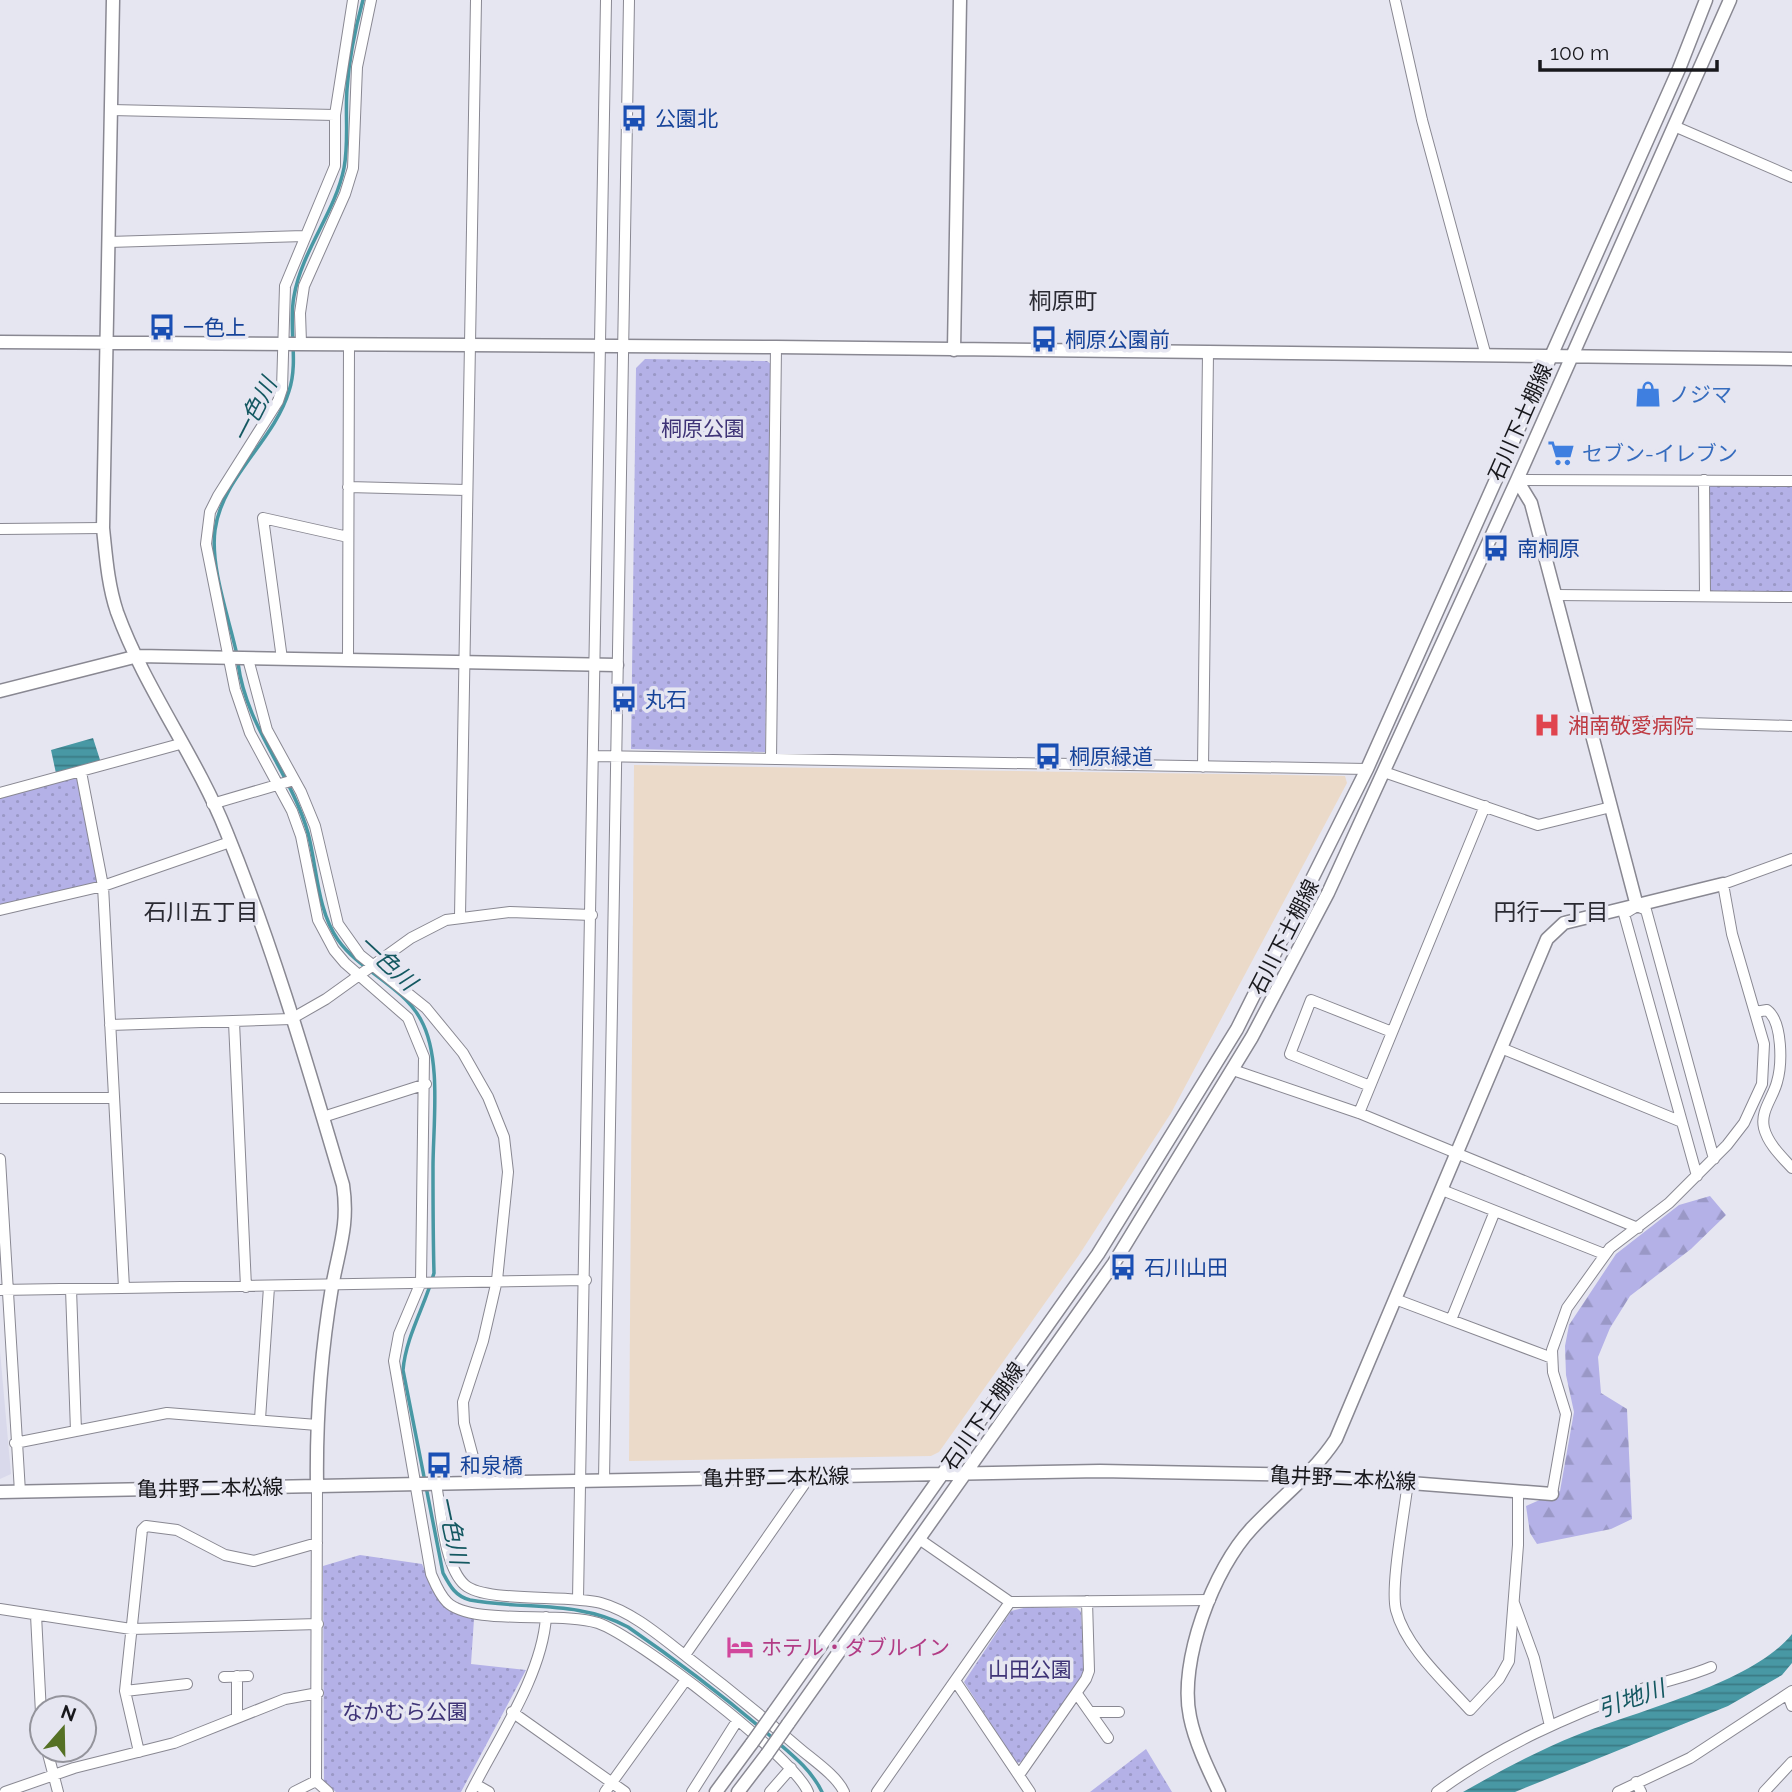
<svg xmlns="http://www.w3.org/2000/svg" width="1792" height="1792" viewBox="0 0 1792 1792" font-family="Raleway,'Noto Sans JP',sans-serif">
<defs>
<pattern id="forest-firs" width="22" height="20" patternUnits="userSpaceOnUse" patternTransform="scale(1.75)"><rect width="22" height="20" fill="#b4b1e7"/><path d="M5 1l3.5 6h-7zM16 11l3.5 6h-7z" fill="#9a98c6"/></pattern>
<pattern id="park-dots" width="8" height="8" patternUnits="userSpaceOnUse" patternTransform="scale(1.75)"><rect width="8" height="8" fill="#b4b1e7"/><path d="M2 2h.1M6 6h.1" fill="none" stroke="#9a98c6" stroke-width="1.8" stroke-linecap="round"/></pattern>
<pattern id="water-rules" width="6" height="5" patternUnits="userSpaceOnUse" patternTransform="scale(1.75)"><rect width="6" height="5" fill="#4898a4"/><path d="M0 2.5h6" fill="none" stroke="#3b7b85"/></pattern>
</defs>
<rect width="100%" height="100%" fill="#e6e6f1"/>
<path fill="#d9d9eb" d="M0,1351L11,1474L0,1479Z"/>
<path fill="#ebdac9" d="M634,765L1345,776L1347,783L1171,1113L1079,1255L939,1452L931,1456L629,1461Z"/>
<path fill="url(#forest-firs)" d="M1710,1196L1726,1215L1691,1249L1630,1296L1610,1328L1598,1357L1601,1393L1627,1409L1632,1519L1611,1529L1537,1544L1530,1533L1526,1506L1560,1491L1574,1412L1566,1375L1565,1346L1569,1325L1616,1254L1679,1205Z"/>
<path fill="url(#park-dots)" d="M645,359L767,361L772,365L765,752L631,749L636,368Z
M1704,480L1792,481V597L1705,595Z
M81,772L103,886L0,910V793Z
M360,1555L422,1564C436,1597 438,1608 474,1619L471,1664L526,1670L461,1792H336L324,1782L323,1566Z
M1028,1607L1077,1608L1081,1612L1084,1667L1081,1680L1022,1762L1016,1763L964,1682L1011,1611Z
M1146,1749L1172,1792H1090Z"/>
<path fill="url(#water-rules)" d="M93,738L102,766L57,778L51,750Z
M1792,1634V1663L1782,1675L1728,1706L1515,1792H1463C1500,1771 1537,1751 1577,1735C1636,1711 1753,1683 1792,1634Z"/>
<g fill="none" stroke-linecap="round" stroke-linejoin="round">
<path stroke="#4898a4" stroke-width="3.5" d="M237,655C229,618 210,567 215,530C222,477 274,441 289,391C299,361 288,327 294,296C302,250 335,213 344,168C349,142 345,115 347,89C349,59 355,29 363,0
M238,663C246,727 291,773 308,833C317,867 317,910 338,940C360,971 403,986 421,1020C442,1058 433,1125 433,1167C433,1202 433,1237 434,1273C425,1306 406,1336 403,1370L443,1573C450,1586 455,1596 470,1600C524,1610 579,1600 628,1627C676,1660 722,1695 767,1733C787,1751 810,1767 822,1792"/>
<g stroke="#898892" stroke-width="12">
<path id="minor" d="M353,0L335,115V166L285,286L282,389L278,401L218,496L210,512L206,544L235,689L250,733L292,811L301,836L318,920L334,950L345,963L408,1018L424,1057L421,1282L399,1334L394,1361L431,1574C435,1583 439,1594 447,1602C471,1626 561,1611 598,1623C636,1636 794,1757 808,1792
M1395,0L1422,120L1486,356
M111,110L335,115
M1674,126L1792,177
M109,242L304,236
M301,343L300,313L304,286L345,194L353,168L357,67L371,0
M1517,480L1792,481
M1704,480L1705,595
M348,487L466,490
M0,529L103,528
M1556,595L1792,597
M248,659L267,730L301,792L315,826L338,924L360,955L426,1008L463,1053L488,1097L504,1137L508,1172L497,1280L483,1341L463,1402L464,1423L480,1483
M282,659L263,518L348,537
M348,659L349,344
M1588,720L1792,726
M593,756L1367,769
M771,759L776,347
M1203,767L1208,353
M81,772L103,886L124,1288
M1384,772L1538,825L1611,807
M0,793L180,744
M212,804L294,780
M0,910L103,886L230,842
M460,916L476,0
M1755,1012L1767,1010C1783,1022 1782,1065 1777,1082C1773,1098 1760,1111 1764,1128C1768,1144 1782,1157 1792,1168
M234,1022L246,1287
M110,1025L291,1019L326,999L411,938L446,920L510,912L592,915
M1501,1048L1682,1122
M1233,1070L1359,1113L1638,1228
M1370,1086L1290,1054L1311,1000L1392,1032
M0,1098H114
M1359,1113L1485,806
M323,1117L426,1084
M0,1159L20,1492
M1697,1176L1624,914L1637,906L1646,910L1714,1159
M1442,1190L1604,1254
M71,1289L76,1431
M0,1290L586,1280
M1395,1299L1552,1358
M1451,1320L1495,1211
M260,1419L269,1287
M15,1443L167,1413L317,1425
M604,1480L629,0
M1408,1481C1405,1510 1390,1586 1396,1610C1406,1648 1445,1682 1470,1710L1499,1679L1509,1661L1518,1545V1492
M436,1484C441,1510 444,1567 465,1585C486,1603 569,1594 601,1603C633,1612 661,1637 687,1657C725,1686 762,1716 799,1748C813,1760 837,1776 844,1792
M317,1487L316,1781L328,1792
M1552,1494L1566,1414L1553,1372L1552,1350L1567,1308L1610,1248L1669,1203L1727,1145L1744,1123L1762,1084L1764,1044L1732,934L1723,884L1792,859
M919,1539L1010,1602
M578,1599L606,0
M1514,1603L1534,1658L1550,1726
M0,1609L131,1629L318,1624
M36,1615L42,1733
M685,1655L810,1476
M237,1676V1718
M224,1677L248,1676
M956,1682L1030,1792
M125,1691L187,1684
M1077,1694L1108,1738
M1788,1695L1792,1706
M512,1712L625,1792
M1090,1712H1119
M47,1750L58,1792
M139,1752L125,1691L142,1530L146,1526L177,1530L225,1555L254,1561L317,1543
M1019,1775L1086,1679L1089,1671L1087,1601
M1636,1782L1641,1792
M475,1784L489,1792
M5,1792L74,1768L174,1743L285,1699L318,1693
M294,1792L316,1781
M471,1792C497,1740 542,1676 546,1617
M605,1792L685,1681
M692,1792L737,1721
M770,1792L791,1768
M877,1792L1010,1602L1210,1600
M1437,1792C1498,1747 1567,1716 1639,1690C1663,1681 1688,1677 1711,1667
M1618,1792L1690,1758L1792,1691
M1764,1792L1792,1762"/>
</g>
<g stroke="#898892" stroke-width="15">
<path id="tertiary" d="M113,0L103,528C106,557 108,585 117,612C145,689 196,756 226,831C273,946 308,1067 343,1185C349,1225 339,1248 332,1287C321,1352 316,1420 317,1487
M0,342L776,347L1792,359
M954,350L960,0
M1517,480L1531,503L1637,906
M0,691L138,656L617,665
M0,1492L1100,1471L1308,1475L1552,1494
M774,1712L1098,1254L1237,1029L1367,769L1679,69L1706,0
M788,1724L1114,1263L1252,1037L1328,893L1517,480L1730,0
M716,1792L752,1743
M738,1792L767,1754
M1219,1792C1208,1769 1195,1742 1190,1717C1178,1662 1214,1568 1252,1528C1280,1498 1313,1474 1336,1439L1547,939L1564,923L1723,884"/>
</g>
<use href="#minor" stroke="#fff" stroke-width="10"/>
<use href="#tertiary" stroke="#fff" stroke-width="12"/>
<g stroke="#898892" stroke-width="15" stroke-linecap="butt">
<path id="tertiary-bridge" d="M752,1743L774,1712
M767,1754L788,1724"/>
</g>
<use href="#tertiary-bridge" stroke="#fff" stroke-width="12"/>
</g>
<defs>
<g id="bus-bare" transform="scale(2.1)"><path d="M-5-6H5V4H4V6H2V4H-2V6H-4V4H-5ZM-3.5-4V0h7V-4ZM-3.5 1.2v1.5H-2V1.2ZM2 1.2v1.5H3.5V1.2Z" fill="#1a4fb4" stroke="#e6e6f1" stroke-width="2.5" paint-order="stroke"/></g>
<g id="shop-bare" transform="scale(2.1)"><path d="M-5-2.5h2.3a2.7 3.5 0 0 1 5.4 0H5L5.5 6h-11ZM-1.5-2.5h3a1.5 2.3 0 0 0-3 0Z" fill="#3f7fe0" stroke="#e6e6f1" stroke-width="2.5" paint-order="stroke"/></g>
<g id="supermarket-bare" transform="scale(2.1)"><path d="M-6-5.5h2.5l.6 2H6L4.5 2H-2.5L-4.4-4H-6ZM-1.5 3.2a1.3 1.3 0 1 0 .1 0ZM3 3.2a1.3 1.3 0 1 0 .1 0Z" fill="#3f7fe0" stroke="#e6e6f1" stroke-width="2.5" paint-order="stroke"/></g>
<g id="hospital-bare" transform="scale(2.1)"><path d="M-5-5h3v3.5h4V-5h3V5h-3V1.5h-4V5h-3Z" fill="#e0444e" stroke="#e6e6f1" stroke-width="2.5" paint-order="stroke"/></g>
<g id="hotel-bare" transform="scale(2.1)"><path d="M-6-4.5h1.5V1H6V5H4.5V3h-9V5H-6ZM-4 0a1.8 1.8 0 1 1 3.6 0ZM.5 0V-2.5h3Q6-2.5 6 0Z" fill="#d1479c" stroke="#e6e6f1" stroke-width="2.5" paint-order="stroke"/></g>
</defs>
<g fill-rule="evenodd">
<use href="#bus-bare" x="634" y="118"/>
<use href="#bus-bare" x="162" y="327"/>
<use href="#bus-bare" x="1044" y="339"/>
<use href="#shop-bare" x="1648" y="394"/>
<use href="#supermarket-bare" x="1561" y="453"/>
<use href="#bus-bare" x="1496" y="548"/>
<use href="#bus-bare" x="624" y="699"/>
<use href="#hospital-bare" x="1547" y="725"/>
<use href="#bus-bare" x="1048" y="756"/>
<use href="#bus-bare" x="1123" y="1267"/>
<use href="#bus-bare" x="439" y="1465"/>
<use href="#hotel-bare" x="740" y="1647"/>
</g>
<g text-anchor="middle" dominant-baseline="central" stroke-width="7" stroke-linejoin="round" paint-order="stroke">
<g font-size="21" fill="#164399" stroke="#e6e6f1" text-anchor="start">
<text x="655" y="118">公園北</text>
<text x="183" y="327">一色上</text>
<text x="1065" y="339">桐原公園前</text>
<text x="1517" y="548">南桐原</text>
<text x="645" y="699">丸石</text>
<text x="1069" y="756">桐原緑道</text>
<text x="1144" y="1267">石川山田</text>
<text x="460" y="1465">和泉橋</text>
</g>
<g font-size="21" fill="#366cbe" stroke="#e6e6f1" text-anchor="start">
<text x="1669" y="394">ノジマ</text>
<text x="1582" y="453">セブン-イレブン</text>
</g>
<g font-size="21" fill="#18181c" stroke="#e6e6f1">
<text transform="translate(1520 422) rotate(-66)">石川下土棚線</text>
<text transform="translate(1284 937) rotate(-63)">石川下土棚線</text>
<text transform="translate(983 1416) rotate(-55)">石川下土棚線</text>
<text transform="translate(776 1477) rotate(-1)">亀井野二本松線</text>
<text transform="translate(1343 1478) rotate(3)">亀井野二本松線</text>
<text transform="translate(210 1488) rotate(-1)">亀井野二本松線</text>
</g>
<g font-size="21" fill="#3e3376" stroke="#e6e6f1">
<text x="703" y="428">桐原公園</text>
<text x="1030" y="1669">山田公園</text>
<text x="405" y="1711">なかむら公園</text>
</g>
<g font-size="21" fill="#be3a42" stroke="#e6e6f1" text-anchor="start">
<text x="1568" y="725">湘南敬愛病院</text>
</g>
<g font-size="21" fill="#b23c85" stroke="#e6e6f1" text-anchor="start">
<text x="761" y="1647">ホテル・ダブルイン</text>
</g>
<g font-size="23" fill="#2a2a32" stroke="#e6e6f1">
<text x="1063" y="300">桐原町</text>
<text x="201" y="911">石川五丁目</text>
<text x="1551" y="911">円行一丁目</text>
</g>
<g font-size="23" font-style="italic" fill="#145861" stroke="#e6e6f1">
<text transform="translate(254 410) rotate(-63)">一色川</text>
<text transform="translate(388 962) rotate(43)">一色川</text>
<text transform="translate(453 1530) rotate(78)">一色川</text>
<text transform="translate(1631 1698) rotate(-19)">引地川</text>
</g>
</g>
<g transform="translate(63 1729) rotate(20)"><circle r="33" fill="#e6e6f1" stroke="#94949c" stroke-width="2"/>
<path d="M0-5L12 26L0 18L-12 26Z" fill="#557125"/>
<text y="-10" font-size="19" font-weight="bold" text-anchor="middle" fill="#18181c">N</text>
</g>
<path d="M1540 60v10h177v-10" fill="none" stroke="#18181c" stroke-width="3.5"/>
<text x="1550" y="60" font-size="21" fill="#18181c" stroke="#e6e6f1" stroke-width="5" paint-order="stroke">100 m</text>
</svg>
